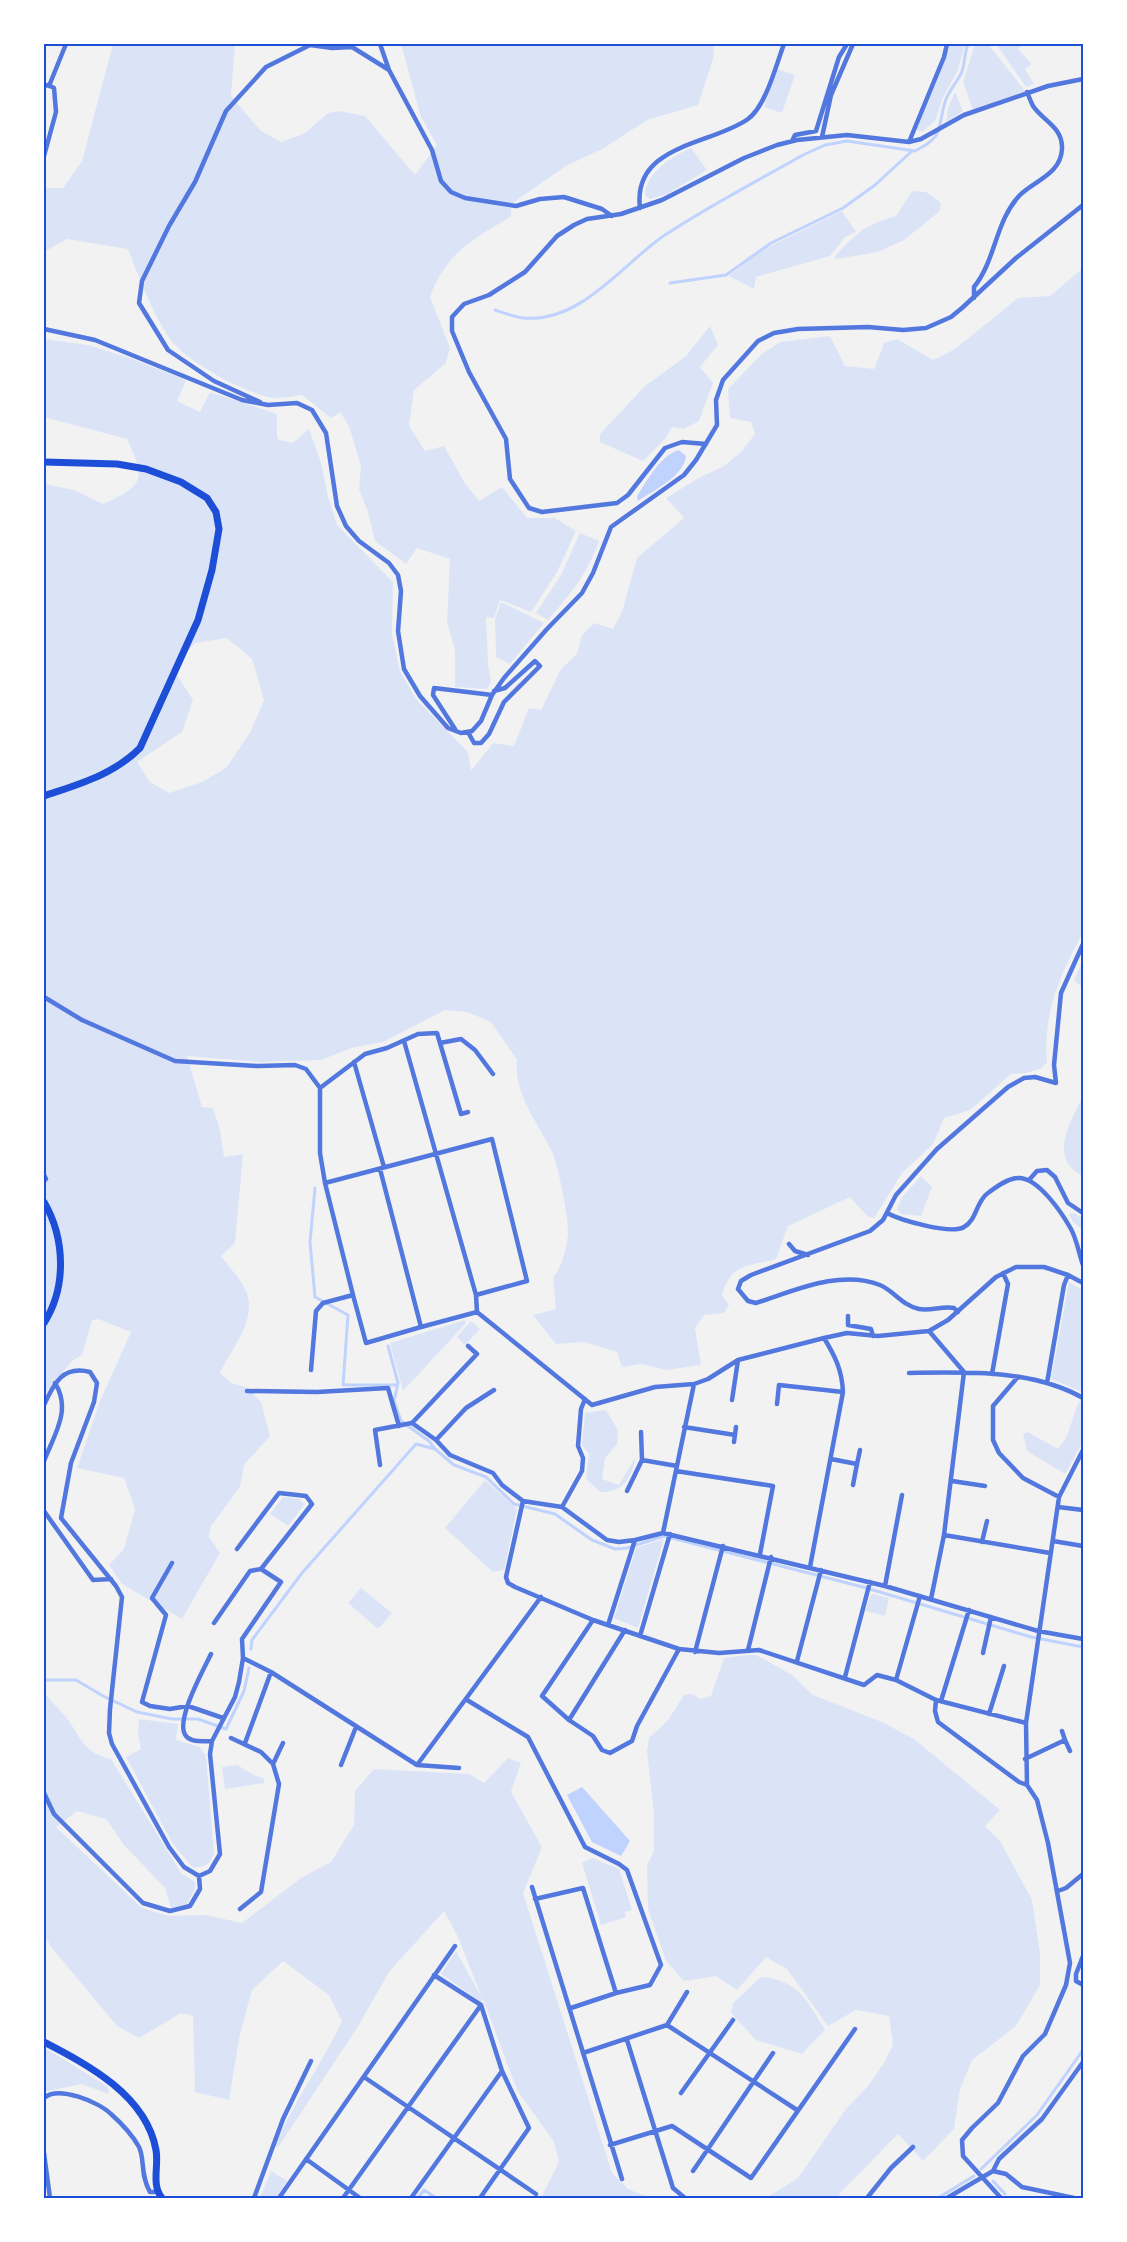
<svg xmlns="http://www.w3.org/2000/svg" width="1127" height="2242" viewBox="0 0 1127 2242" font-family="'Golos Text',sans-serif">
<rect width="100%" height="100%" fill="#f2f2f2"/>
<path fill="#dbe4f7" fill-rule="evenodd" d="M113,44H235L231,96L261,131L281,142L305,133L328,113L339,111L365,116L415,175L437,145L421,117L401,44H714L713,59L698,105L647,120L604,148L566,166L511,204V216C473,240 447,251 430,297L450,348L446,363L414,390L409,426L425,451L444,446L464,482L479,501L502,487L527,518H555L576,531L557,572L531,612L500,600L494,618L486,617L488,664L491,682L487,689L455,687V650L447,622L450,559L417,548L406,564L375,541L368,512L359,489L361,466L349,426L340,412L331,418L302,395C293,396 284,398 275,398C249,396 185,361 170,339C151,311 140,280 128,249L67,239L44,252V188H63L82,161Z
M950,44H965L958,70L943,97L935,121L922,132L914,129Z
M975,44H988L1025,91L973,110L963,82Z
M996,44H1024L1018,49L1032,64L1025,69L1034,84L1026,87Z
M777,69L795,75L782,113L764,107Z
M955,92L963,111L946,122L948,108Z
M691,148L707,170L667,194L650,199L645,195C646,172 673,156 691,148Z
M912,191L926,192L941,203L940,211L904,240L878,252L836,259L834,257C855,234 866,224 896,216Z
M842,211L856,232L845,237L830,256L756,277L754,289L729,276L764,249Z
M1083,268V932C1060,976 1043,1011 1047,1062L1042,1068L1026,1073L1011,1074L970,1110L944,1118L933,1144L902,1173L874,1218L867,1216L850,1197L788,1226L776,1259C749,1266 730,1264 722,1295L729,1305L724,1313L704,1315L695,1328L701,1365L666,1370L642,1364L622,1367L617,1352L584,1342L556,1344L533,1315L556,1309L553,1277C562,1268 567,1247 568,1234C569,1220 558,1164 552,1152C539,1124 513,1093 517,1060L491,1022L467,1012L445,1010L383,1042L351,1048L321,1060L260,1062L187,1056L202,1107L213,1108L220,1130L224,1157L243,1154L235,1243L221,1256C229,1267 241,1279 246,1291C258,1320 231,1349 220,1373L231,1383L246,1387L261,1402L270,1436L244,1465L240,1487L211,1526L209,1537L220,1553L182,1619L122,1584L109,1565L124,1549L135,1509L124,1478L77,1468L100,1401L131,1332L98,1319L92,1320L82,1355L72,1361L44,1395V484L74,490L103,504C144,485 146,480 127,439L44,417V339L88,345L130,358L186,380L177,401L200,412L210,392L277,414V437L279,440L293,443L309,429L321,462L328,497L337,525L393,582L392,634L400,671L416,699L468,752L471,771L493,743L514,746L529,708L541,710L561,669L577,654L582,635L594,623L613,629L622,612L637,558L684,518L666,498L697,479L724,466L741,452L755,434L751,422L730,418L728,389L762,354L780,342L830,336L845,366L874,369L884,343L897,339L933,360L955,349L1018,298L1050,296ZM227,638L252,659L264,700L251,731L226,768L202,782L169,793L150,782L137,762L182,732L193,700L173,669L195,643Z
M710,326L718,345L700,367L713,383L699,421L684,429L672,427L665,439L643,461L600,442V434L645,386L686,356Z
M580,533L599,541C588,573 570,595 548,620L536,613L561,575Z
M501,602L544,623L510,664L496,657L495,619Z
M1083,960V988L1074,980Z
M1083,1096V1176C1047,1159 1071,1121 1083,1096Z
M921,1176L932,1187L921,1216L901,1214L897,1209L903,1196Z
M1074,1213L1083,1219V1230L1073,1222L1069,1214Z
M1069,1282L1083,1290V1387L1080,1391L1051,1379Z
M465,1320L466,1323L403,1391L390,1343Z
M471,1321L480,1329L465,1345L457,1337Z
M1079,1401L1083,1402V1442L1065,1474L1027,1451L1023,1434L1028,1432L1058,1449L1066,1438Z
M606,1410L618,1431L617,1444L605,1458L602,1479L619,1485L636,1456C632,1477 624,1493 600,1492L586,1479L589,1454L582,1445L585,1413Z
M485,1480L517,1509L504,1570L493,1572L445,1528Z
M283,1497L299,1499L305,1504L288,1526L270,1514Z
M664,1539L638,1628L614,1618L636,1548Z
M361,1588L392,1613L378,1629L348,1603Z
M872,1594L889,1598L885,1616L866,1611L869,1598Z
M748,1655H756L792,1675L813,1695L882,1722L914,1739L1000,1810L985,1826L1000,1841L1032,1900L1040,1953V1985L1016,2026L972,2060L960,2089L954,2129L923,2161L898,2134L840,2193L838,2198H766L798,2178L846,2109L868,2086L884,2063L893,2045L889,2016L856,2010L828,2026L787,1969L766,1957L737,1990L716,1976L684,1981L666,1961L648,1909L647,1865L654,1851V1815L647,1751L649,1738L668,1720L684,1695L691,1694L701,1699L711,1696L724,1658Z
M44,1693C51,1701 59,1709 66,1717C81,1737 83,1753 111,1759L181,1873L195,1882V1889L187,1904L171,1908L165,1888L124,1845L106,1819L77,1811L56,1827L142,1908L169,1916L206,1915L242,1923L301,1878L331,1862L354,1825L355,1791L374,1769L469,1774L484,1783L508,1758L521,1763L511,1792L542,1847L523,1893L612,2173L628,2189L650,2198H541L559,2162L554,2142L517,2090L483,1999L481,2002L441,1974L456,1951L482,1998L458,1937L444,1911L389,1972L357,2028L279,2146L274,2147C293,2103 322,2064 342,2021L329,1995L283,1961L252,1990L240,2034L229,2100L195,2092L193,2016L181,2013L139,2038L117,2026L51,1947L44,1934Z
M139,1719L178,1724L176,1740L200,1747L206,1756L214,1854C209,1865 205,1868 192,1867L173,1844L126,1757L141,1749L138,1734Z
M237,1765L254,1775L263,1778L265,1783L225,1789L222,1767Z
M593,1858L619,1869L632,1910L625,1912L626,1917L601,1925L582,1863Z
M761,1977C798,1980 807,2000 825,2030L802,2054L756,2040L731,2013L733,2003Z
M44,2047L108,2087L109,2094L81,2084L44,2092Z
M271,2171L287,2181L276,2198H260Z"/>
<path fill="#bfd3fe" d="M679,450L686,456C684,476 654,490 638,501L637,496C647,480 661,455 679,450Z
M582,1787L630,1841L621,1856L592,1842L567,1795Z"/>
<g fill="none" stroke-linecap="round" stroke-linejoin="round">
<path stroke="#bfd3fe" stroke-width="3" d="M670,283L726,275L771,243L843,208L875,185L912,151
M495,310C504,313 515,317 524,318C582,323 623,263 665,235C709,206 757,181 803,155L825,145L847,141L915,151C945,136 937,129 945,102C948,92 956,83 961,74C965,65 964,54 968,44
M315,1188L310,1242L315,1297L348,1315L343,1385H397
M388,1346L398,1383L394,1401L401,1421L429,1441L435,1449
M251,1649L252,1640L302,1573L416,1444L435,1449L454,1465L486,1477L514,1504L555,1514L592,1540L615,1549L627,1548L664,1536L863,1587L1031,1637L1083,1647
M44,1680H76L103,1696L137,1712L172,1719H198L226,1729L244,1691L249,1668
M981,2169L1037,2115L1083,2050
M993,2181L1005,2194
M418,2198L424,2190L436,2198
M938,2198L974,2176"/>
<path stroke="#5277de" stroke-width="4.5" d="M380,44L389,70
M44,86L48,85L54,88L56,112L44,156
M49,86L66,44
M822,137L831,95L853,44
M792,141L795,135L816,131L839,57L847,44
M909,142L944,57L947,44
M640,208C632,144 712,145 748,119C766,106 776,65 784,44
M974,298V287C996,260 995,221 1020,195C1034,181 1061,174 1062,149C1063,127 1043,121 1033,106C1031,102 1029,97 1027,92
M44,329L95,340L242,400L268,405L297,403L312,410L326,433L337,506L346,526L359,541L389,563L398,575L401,591L398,631L404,669L420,696L448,728L461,733L472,731L481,721L492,695L504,678L547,629L582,593L593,573L611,527L684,475L696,460L717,425L716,400L723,380L758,341L774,333L798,329L868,327L903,330L926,328L951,317L962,308L1016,258L1083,205
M260,402L214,381L168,350L139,303L142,281L169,226L195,182L226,111L266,67L310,45L332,48L352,47L389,70L432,150L441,181L451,192L465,198L516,206L540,199L564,197L602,209L612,216
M706,444L682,442L665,448L628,495L617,503L542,512L529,508L510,479L506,439L469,372L452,331V317L464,304L489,295L525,272L557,236L574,225L587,219L621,214L662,200L744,158L777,145L797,140L847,135L909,142L921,139L964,115L1048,86L1083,79
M455,729L433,695L434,688L492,695
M468,732L474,743H481L489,734L504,702L540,666L535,661L505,688L494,691
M44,997L82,1020L175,1061L258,1066L295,1065L306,1069L320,1088
M404,1041L476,1295L477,1312
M440,1043L461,1039L475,1050L493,1074
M354,1062L384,1167
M380,1169L421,1327L477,1312
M44,1175L46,1179L44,1181
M1029,1180L1037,1171L1047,1170L1055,1177L1068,1203L1083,1213
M325,1183L320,1153V1088L365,1054L387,1048L418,1034L437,1033L461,1114L468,1112
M887,1213C900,1220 951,1235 964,1227C977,1220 976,1201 988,1193C996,1187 1008,1178 1018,1178C1038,1177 1062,1213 1071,1229C1077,1240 1079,1254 1083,1265
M789,1244L795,1251L808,1255
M353,1295L325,1183L492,1139L527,1281L476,1295
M477,1312L592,1405L655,1387L694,1384L708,1379L738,1360L824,1338L847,1333L878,1336L929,1331L948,1320L996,1277L1016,1267H1044L1068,1275L1083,1283
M958,1312L954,1308C942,1306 931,1311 919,1309C903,1306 894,1291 880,1285C840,1269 794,1291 756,1303L748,1301L738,1289L741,1281L751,1275L870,1231L883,1220L896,1195L937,1149L1008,1087L1024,1078L1035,1077L1056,1083L1054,1065L1061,993L1083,944
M848,1316V1325L871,1329L873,1336
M929,1331L964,1372L944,1535L931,1599
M311,1370L316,1311L323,1303L353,1295L366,1343L421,1327
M909,1373C966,1372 1032,1369 1083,1398
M992,1374L1008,1284L1003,1273
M1017,1378L993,1406V1440L999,1453L1023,1478L1059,1497
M1047,1383L1064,1285L1068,1275
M694,1384L663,1533L885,1586L1038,1631L1083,1639
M247,1391L317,1392L388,1388L399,1426
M732,1400L738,1360
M777,1404L779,1385L843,1392
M44,1405C54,1383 63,1365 90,1372L97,1383L94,1402L71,1463L61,1518L116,1586L122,1597L110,1709L109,1733L112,1744L169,1847L184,1867L199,1876L210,1871L220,1854L210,1754L212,1741L235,1697L239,1682L243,1658L242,1639L281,1582L261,1569
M412,1423L436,1440L450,1455L493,1473L502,1485L523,1501L562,1507L607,1540L619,1542L635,1540L663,1533
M684,1427L735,1435
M641,1432L642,1460L677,1466
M436,1440L466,1408L494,1390
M734,1442L736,1427
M831,1459L857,1464L853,1485
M44,1461C54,1435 72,1410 55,1383
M857,1464L860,1450
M380,1465L375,1430L412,1423L477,1354L468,1346
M676,1471L773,1486L760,1554
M952,1481L985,1486
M627,1491L642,1460
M523,1501L506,1577L508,1583L515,1587L593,1620L679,1649L719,1653L759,1650L864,1685L877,1675L896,1680L936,1700L1026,1723
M562,1507L582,1471L583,1458L578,1446L581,1409L585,1399
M1058,1507L1083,1510
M44,1511L93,1580L111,1579
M944,1535L1050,1553
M1053,1541L1083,1546
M982,1542L987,1521
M172,1563L152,1598L166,1615L142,1702L150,1706L170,1709L188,1706L223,1718
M810,1567L843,1392C842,1370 835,1356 824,1338
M885,1586L902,1495
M593,1620L542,1696L569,1720L593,1736L602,1750L610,1753L632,1741L637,1726L679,1649
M214,1623L250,1571L261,1569L312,1504L306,1496L279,1493L237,1549
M608,1625L635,1540
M640,1636L670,1534
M748,1650L771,1557
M695,1652L723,1546
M983,1653L991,1617
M211,1654C204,1669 174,1722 186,1736C192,1743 203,1741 212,1741
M243,1658L271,1672L417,1765L541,1597
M797,1661L821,1570
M845,1677L870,1582
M896,1680L920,1596
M467,1700L528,1737L585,1847L619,1864L627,1870L661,1965L650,1985L616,1993L571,2008
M936,1700L935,1711L938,1722L1019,1782L1027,1785
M941,1701L969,1610
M989,1714L1004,1666
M569,1720L625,1630
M1062,1731L1065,1740
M231,1738L261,1752L273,1764L279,1784L261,1892L240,1909
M245,1743L271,1672
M1025,1759L1065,1740L1070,1751
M273,1764L283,1743
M341,1765L356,1727
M417,1765L459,1768
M44,1793L54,1814L143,1903L170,1911L190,1906L200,1889L199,1876
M532,1887L622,2179
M1058,1891L1066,1888L1083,1874
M535,1899L583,1888L616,1993
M1083,1956L1076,1974V1981L1083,1985
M434,1975L481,2005L502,2071L529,2128L480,2198
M667,2025L687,1992
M627,2040L673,2188L685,2198
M583,2053L667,2025L797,2110
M364,2077L536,2194
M681,2093L733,2020
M44,2098C58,2085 99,2102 111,2114C120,2122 133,2136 139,2147C145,2159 140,2175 150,2192H157
M610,2145L672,2126L751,2178L855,2029
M44,2153L50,2198
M306,2159L360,2198
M693,2171L773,2053
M993,2171L999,2159L1042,2119L1083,2062
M254,2198L283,2119L311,2061
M279,2198L455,1946
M343,2198L481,2005
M411,2198L502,2071
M867,2198L891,2168L913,2147
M947,2198L993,2171L1006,2174L1022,2187L1074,2198
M1001,2198L963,2156L962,2140L972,2128L998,2103L1023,2056L1045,2034L1066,1985L1070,1963L1048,1843L1037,1800L1027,1785L1026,1723L1059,1497L1083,1450"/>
<path stroke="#1d4ed8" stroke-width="7" d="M44,462L117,464L146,469L181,482L207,498L216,512L219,529L212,570L198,620L140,748C113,775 79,784 44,796
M44,1202C65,1238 67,1287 44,1323
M44,2042C88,2065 146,2095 156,2150C159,2166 151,2185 162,2198"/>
</g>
<rect width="1127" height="2242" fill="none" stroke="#ffffff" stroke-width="90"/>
<rect x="45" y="45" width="1037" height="2152" fill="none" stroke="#1d4ed8" stroke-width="2"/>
</svg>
